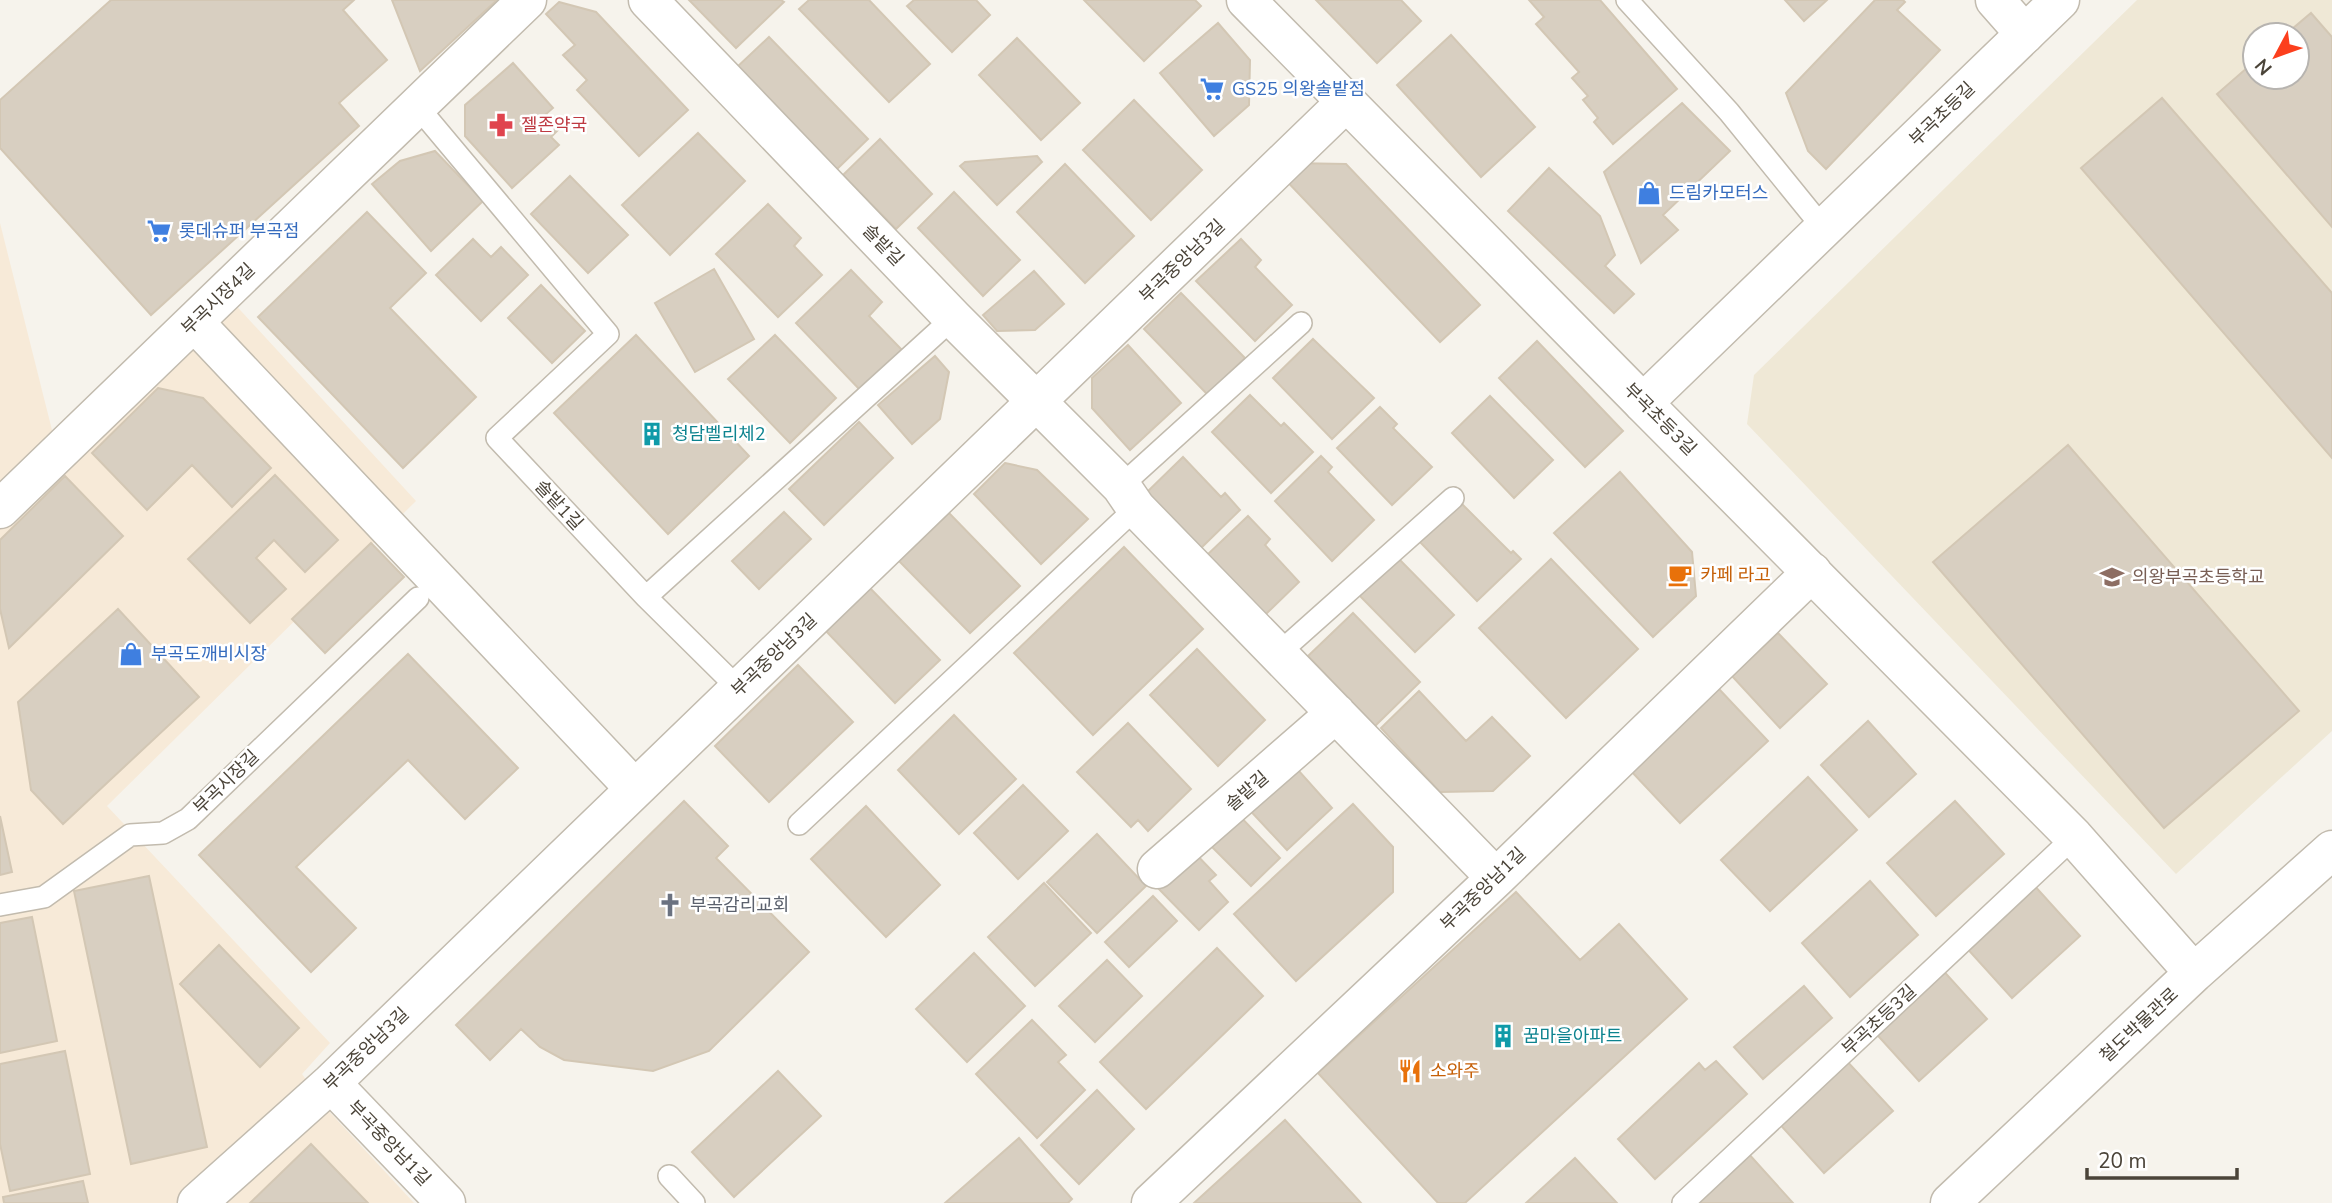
<svg xmlns="http://www.w3.org/2000/svg" width="2332" height="1203" viewBox="0 0 2332 1203" font-family="'Nunito Sans','Noto Sans KR',sans-serif">
<rect width="100%" height="100%" fill="#f6f3ec"/>
<path fill="#f7ead8" d="M0,223L53,434L219,287L416,501L107,806L330,1043L302,1074L325,1107L414,1203H0Z"/>
<path fill="#efe8d6" fill-rule="evenodd" d="M2137,0H2332V731L2176,874L1747,424L1754,375ZM2255,35H2297V77H2255Z"/>
<path fill="#d8cfc1" stroke="#d3c7b4" stroke-width="2" d="M111,0H354L343,10L387,60L339,103L359,126L151,315L0,148V100Z
M392,0H497L420,71Z
M689,0H781L784,2L736,48Z
M809,0H869L930,64L889,102L799,9Z
M914,0H976L990,15L952,52L907,6Z
M1084,0H1195L1201,6L1144,61Z
M1316,0H1401L1421,21L1377,63Z
M1529,0H1600L1677,89L1613,144L1594,122L1598,118L1583,100L1588,96L1572,78L1579,72L1536,24L1544,17Z
M1785,0H1827L1804,21Z
M1875,0H1903L1905,2L1897,10L1940,50L1826,169L1808,151L1786,93Z
M559,2L596,12L688,110L639,156L577,90L587,80L563,55L575,45L546,14Z
M2311,13L2332,37V227L2217,94L2255,61V77H2297V35H2285Z
M1218,23L1250,60L1249,105L1214,136L1160,73Z
M1451,35L1535,127L1481,177L1397,85Z
M769,37L868,139L835,171L736,68Z
M1017,38L1080,103L1041,140L979,75Z
M513,63L553,108L546,114L559,129L551,137L559,145L512,188L465,136V105Z
M2162,98L2332,293V458L2081,168Z
M1134,100L1202,170L1151,220L1083,150Z
M1682,103L1730,151L1663,215L1678,230L1641,263L1604,172Z
M698,133L745,181L670,255L622,205Z
M880,139L932,194L896,229L843,175Z
M435,151L483,201L431,251L372,184L400,161Z
M1037,156L1042,162L997,205L960,166L965,162Z
M1290,163L1346,164L1480,305L1440,342L1279,173Z
M1065,164L1134,236L1085,283L1017,212Z
M1549,168L1600,216L1615,255L1605,266L1634,294L1614,313L1508,211Z
M570,176L628,235L588,273L531,214Z
M954,192L1020,260L983,296L918,228Z
M768,204L801,238L794,246L822,275L778,317L716,254Z
M367,212L426,273L390,308L476,397L403,468L258,317Z
M473,239L491,257L501,247L528,275L481,321L436,275Z
M1241,239L1261,260L1255,267L1292,305L1255,341L1196,281Z
M714,269L754,339L695,372L655,303Z
M851,270L882,302L869,316L903,351L862,392L796,323Z
M1034,271L1064,304L1035,330L997,331L983,315Z
M541,285L585,331L552,363L508,318Z
M1181,293L1245,358L1207,394L1144,329Z
M636,335L749,456L668,534L554,413Z
M775,335L836,398L790,443L728,379Z
M1313,339L1374,398L1332,439L1273,378Z
M1537,341L1623,431L1585,467L1499,378Z
M1128,345L1181,403L1130,450L1092,408V378Z
M935,356L949,372L940,419L912,444L878,405Z
M158,388L203,398L271,468L232,507L192,465L147,510L92,453Z
M1250,395L1281,426L1284,423L1313,452L1271,493L1212,432Z
M1490,396L1553,460L1514,498L1452,433Z
M1380,407L1397,424L1393,428L1432,467L1392,505L1337,448Z
M859,422L893,458L824,525L789,489Z
M2068,445L2299,711L2164,828L1933,562Z
M1321,456L1332,467L1328,472L1374,520L1332,561L1275,501Z
M1183,457L1221,497L1225,493L1240,510L1199,550L1145,494Z
M1005,463L1037,470L1088,519L1041,564L974,494Z
M1620,472L1692,552L1696,596L1653,637L1554,533Z
M275,475L338,540L305,572L274,540L256,558L286,589L250,623L188,559Z
M65,476L123,536L9,648L0,609V540Z
M1460,502L1511,553L1513,551L1521,559L1477,601L1420,542Z
M784,512L811,539L759,589L732,561Z
M949,513L1020,586L970,633L899,561Z
M1248,516L1270,539L1265,545L1299,582L1264,616L1206,556Z
M371,543L404,577L325,653L292,619Z
M1124,547L1203,629L1093,735L1014,653Z
M1398,558L1454,615L1415,652L1359,595Z
M1551,559L1638,649L1566,718L1479,628Z
M868,586L940,660L895,703L824,629Z
M118,609L199,697L63,824L31,790L18,702Z
M1353,613L1420,682L1375,726L1308,656Z
M1778,633L1827,684L1780,728L1732,676Z
M1197,649L1265,720L1218,766L1150,695Z
M408,654L518,768L465,819L408,760L296,867L356,928L311,972L199,855Z
M798,665L853,722L769,802L715,746Z
M1719,689L1768,741L1680,823L1631,771Z
M1419,691L1466,741L1492,717L1530,756L1493,791L1440,792L1381,728Z
M954,715L1016,779L959,834L898,770Z
M1868,721L1916,774L1869,817L1821,765Z
M1128,723L1191,789L1148,831L1138,820L1131,827L1077,772Z
M1290,761L1332,808L1287,850L1244,804Z
M1808,777L1857,830L1770,911L1721,860Z
M1023,785L1068,831L1018,879L974,833Z
M684,801L728,846L716,858L809,952L709,1051L653,1071L564,1060L540,1047L521,1029L490,1060L456,1025Z
M1955,801L2004,854L1936,916L1887,863Z
M1353,804L1393,847V892L1296,981L1234,914Z
M866,806L940,885L886,937L811,859Z
M1232,808L1280,858L1251,886L1202,837Z
M0,816L12,872L0,875Z
M1097,834L1146,886L1097,933L1047,882Z
M1190,848L1216,875L1209,881L1228,902L1199,930L1153,883Z
M149,876L207,1147L131,1164L74,891Z
M1870,881L1918,935L1850,997L1802,943Z
M1044,883L1091,933L1035,986L988,937Z
M2032,883L2080,936L2012,998L1964,945Z
M1516,892L1580,960L1619,924L1687,999L1465,1203H1438L1318,1073Z
M1153,896L1177,921L1129,967L1105,942Z
M32,917L57,1041L0,1053V923Z
M219,945L299,1028L260,1067L180,984Z
M1217,948L1263,996L1146,1109L1100,1062Z
M974,953L1025,1006L967,1062L916,1009Z
M1107,960L1142,996L1095,1042L1059,1006Z
M1939,966L1987,1019L1919,1081L1871,1028Z
M1804,986L1832,1018L1763,1079L1734,1047Z
M1032,1020L1066,1055L1058,1062L1085,1090L1037,1138L976,1074Z
M65,1051L90,1174L10,1191L0,1144V1064Z
M1844,1058L1893,1111L1824,1173L1776,1120Z
M1716,1061L1747,1094L1655,1179L1618,1139L1699,1063L1705,1070Z
M778,1071L821,1116L734,1197L692,1152Z
M1097,1090L1134,1129L1079,1184L1041,1145Z
M1285,1120L1361,1203H1194Z
M1019,1138L1072,1199L1068,1203H945Z
M311,1144L368,1203H250Z
M1747,1152L1793,1203H1691Z
M1575,1158L1617,1203H1526Z
M83,1181L88,1203H4L3,1197Z"/>
<g fill="none" stroke-linecap="round" stroke-linejoin="round">
<g stroke="#c2bbae" stroke-width="24">
<path id="service" d="M1627,0L1729,112L1824,229
M417,106L608,334L497,438L646,597L953,318
M1121,486L1301,323
M646,597L739,689
M1279,653L1453,498
M799,824L1136,508
M0,905L44,897L130,835L163,833L188,819L418,598
M669,1176L694,1203
M1683,1203L2074,837"/>
</g>
<g stroke="#c2bbae" stroke-width="41">
<path id="minor" d="M648,0L953,318L1121,486L1136,508L1496,878
M1246,0L1643,403
M1995,0L2025,34
M194,322L635,789
M0,509L527,0
M1157,869L1336,713
M331,1083L446,1203
M197,1203L331,1083L1346,102
M1151,1203L1496,878L1812,572"/>
</g>
<g stroke="#c2bbae" stroke-width="41">
<path id="tertiary" d="M2060,0L1643,403L2074,837L2194,973
M1950,1203L2194,973L2332,850"/>
</g>
<use href="#service" stroke="#fff" stroke-width="21"/>
<use href="#minor" stroke="#fff" stroke-width="38"/>
<use href="#tertiary" stroke="#fff" stroke-width="38"/>
</g>
<defs>
<g id="supermarket-bare" transform="scale(1.89)"><path d="M-6-5.5h2.5l.6 2H6L4.5 2H-2.5L-4.4-4H-6ZM-1.5 3.2a1.3 1.3 0 1 0 .1 0ZM3 3.2a1.3 1.3 0 1 0 .1 0Z" fill="#3f7fe0" stroke="#fff" stroke-width="2.5" paint-order="stroke"/></g>
<g id="pharmacy-bare" transform="scale(1.89)"><path d="M-2-6h4v4h4v4h-4v4h-4v-4h-4v-4h4Z" fill="#e0444e" stroke="#fff" stroke-width="2.5" paint-order="stroke"/></g>
<g id="shop-bare" transform="scale(1.89)"><path d="M-5-2.5h2.3a2.7 3.5 0 0 1 5.4 0H5L5.5 6h-11ZM-1.5-2.5h3a1.5 2.3 0 0 0-3 0Z" fill="#3f7fe0" stroke="#fff" stroke-width="2.5" paint-order="stroke"/></g>
<g id="building-bare" transform="scale(1.89)"><path d="M-4-6H4V6H1V3H-1V6H-4ZM-2.5-4.3h1.7v1.8h-1.7ZM.8-4.3h1.7v1.8H.8ZM-2.5-1h1.7V.8h-1.7ZM.8-1h1.7V.8H.8Z" fill="#0f9aa8" stroke="#fff" stroke-width="2.5" paint-order="stroke"/></g>
<g id="cafe-bare" transform="scale(1.89)"><path d="M-5.5-4.5H6V0H3Q3 3.5 0 3.5H-2.5Q-5.5 3.5-5.5 0ZM3-3.2v2h1.7v-2ZM-6 4.5H4V6H-6Z" fill="#e8710a" stroke="#fff" stroke-width="2.5" paint-order="stroke"/></g>
<g id="school-bare" transform="scale(1.89)"><path d="M0-5L7-2L0 1L-7-2ZM-4 1L0 2.5L4 1V4Q0 6-4 4Z" fill="#8d6e63" stroke="#fff" stroke-width="2.5" paint-order="stroke"/></g>
<g id="church-bare" transform="scale(1.89)"><path d="M-1.2-6h2.4v3.5h3.3v2.4h-3.3V6h-2.4V-.1h-3.3v-2.4h3.3Z" fill="#6b7280" stroke="#fff" stroke-width="2.5" paint-order="stroke"/></g>
<g id="restaurant-bare" transform="scale(1.89)"><path d="M-5-6h1v4h1v-4h1v4h1v-4h1v5L-1.5 .5V6h-2V.5L-5-1ZM5-6V6H3V1.5H1.5Q1.5-4 5-6Z" fill="#e8710a" stroke="#fff" stroke-width="2.5" paint-order="stroke"/></g>
</defs>
<g fill-rule="evenodd">
<use href="#supermarket-bare" x="1212" y="89"/>
<use href="#pharmacy-bare" x="501" y="125"/>
<use href="#shop-bare" x="1649" y="193"/>
<use href="#supermarket-bare" x="159" y="231"/>
<use href="#building-bare" x="652" y="434"/>
<use href="#cafe-bare" x="1680" y="575"/>
<use href="#school-bare" x="2112" y="577"/>
<use href="#shop-bare" x="131" y="654"/>
<use href="#church-bare" x="670" y="905"/>
<use href="#building-bare" x="1503" y="1036"/>
<use href="#restaurant-bare" x="1410" y="1071"/>
</g>
<g text-anchor="middle" dominant-baseline="central" stroke-width="5" stroke-linejoin="round" paint-order="stroke">
<g font-size="18" fill="#366cbe" stroke="#fff" text-anchor="start">
<text x="1232" y="89">GS25 의왕솔밭점</text>
<text x="1669" y="193">드림카모터스</text>
<text x="179" y="231">롯데슈퍼 부곡점</text>
<text x="151" y="654">부곡도깨비시장</text>
</g>
<g font-size="18" fill="#4b4439" stroke="#fff">
<text transform="translate(1942 114) rotate(-44)">부곡초등길</text>
<text transform="translate(883 245) rotate(46)">솔밭길</text>
<text transform="translate(1182 261) rotate(-44)">부곡중앙남3길</text>
<text transform="translate(218 299) rotate(-44)">부곡시장4길</text>
<text transform="translate(1660 419) rotate(45)">부곡초등3길</text>
<text transform="translate(559 505) rotate(47)">솔밭1길</text>
<text transform="translate(774 655) rotate(-44)">부곡중앙남3길</text>
<text transform="translate(226 782) rotate(-44)">부곡시장길</text>
<text transform="translate(1247 791) rotate(-41)">솔밭길</text>
<text transform="translate(1483 889) rotate(-44)">부곡중앙남1길</text>
<text transform="translate(1879 1020) rotate(-43)">부곡초등3길</text>
<text transform="translate(2139 1025) rotate(-43)">철도박물관로</text>
<text transform="translate(366 1049) rotate(-44)">부곡중앙남3길</text>
<text transform="translate(389 1143) rotate(46)">부곡중앙남1길</text>
</g>
<g font-size="18" fill="#be3a42" stroke="#fff" text-anchor="start">
<text x="521" y="125">젤존약국</text>
</g>
<g font-size="18" fill="#0d838f" stroke="#fff" text-anchor="start">
<text x="672" y="434">청담벨리체2</text>
<text x="1523" y="1036">꿈마을아파트</text>
</g>
<g font-size="18" fill="#c56008" stroke="#fff" text-anchor="start">
<text x="1700" y="575">카페 라고</text>
<text x="1430" y="1071">소와주</text>
</g>
<g font-size="18" fill="#785e54" stroke="#fff" text-anchor="start">
<text x="2132" y="577">의왕부곡초등학교</text>
</g>
<g font-size="18" fill="#5b616d" stroke="#fff" text-anchor="start">
<text x="690" y="905">부곡감리교회</text>
</g>
</g>
<g transform="translate(2276 56) rotate(229)"><circle r="33" fill="#ffffff" stroke="#b7b4b0" stroke-width="2"/>
<path d="M0-5L12 26L0 18L-12 26Z" fill="#fc3f1d"/>
<text y="-10" font-size="19" font-weight="bold" text-anchor="middle" fill="#4b4439">N</text>
</g>
<path d="M2087 1168v10h150v-10" fill="none" stroke="#4b4439" stroke-width="3.5"/>
<text x="2098" y="1168" font-size="21" fill="#4b4439" stroke="#ffffff" stroke-width="5" paint-order="stroke">20 m</text>
</svg>
